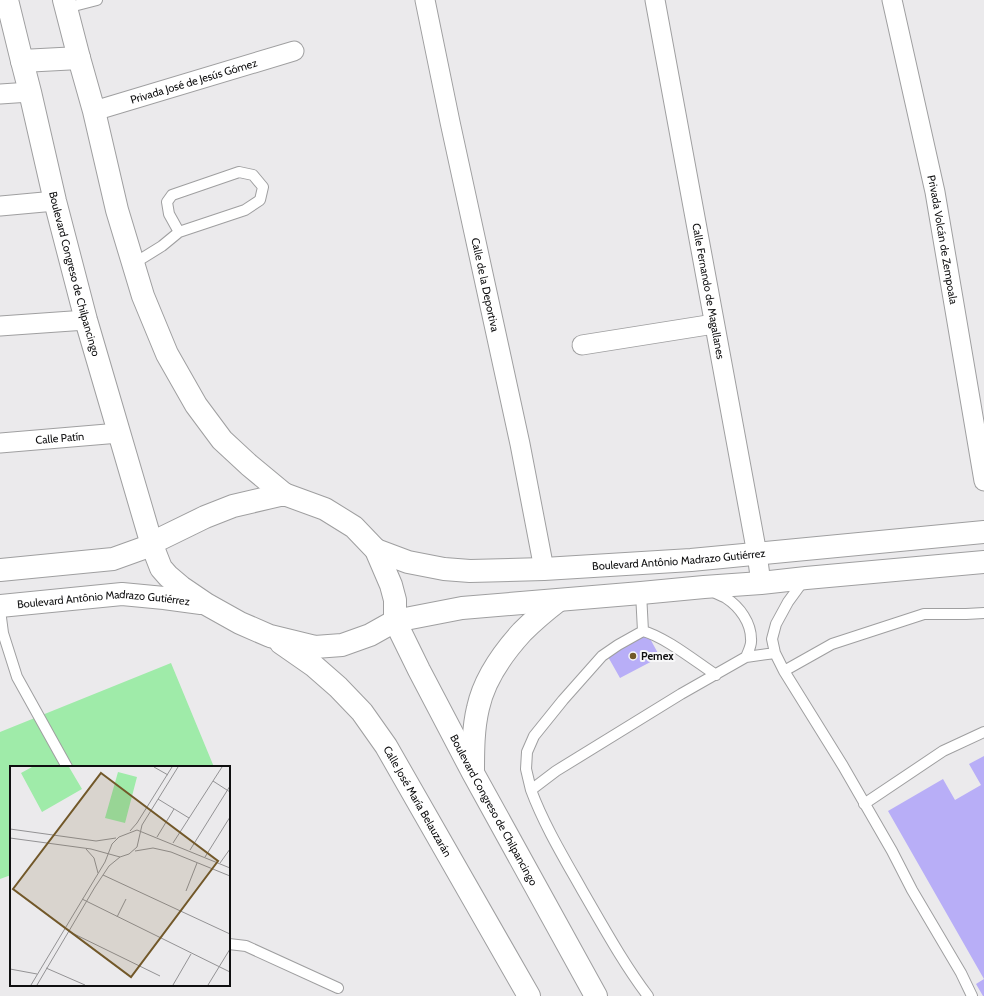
<svg xmlns="http://www.w3.org/2000/svg" width="984" height="996" viewBox="0 0 984 996" font-family="Cabin,sans-serif">
<rect width="100%" height="100%" fill="#ebeaec"/>
<path fill="#9feba9" d="M171,663L214,767H11V875L0,879V732Z"/>
<path fill="#b8aef7" d="M647,633L660,657L620,678L607,655Z
M984,756V996H983L976,984L984,979L888,811L943,779L955,800L981,785L969,764Z"/>
<g fill="none" stroke-linecap="round" stroke-linejoin="round">
<g stroke="#9f9fa0" stroke-width="12">
<path id="service" d="M66,8L97,0
M133,264L162,246L179,232L245,210L260,200L263,187L253,175L239,172L172,195L167,202L169,214L179,232
M804,580L788,602L776,624L772,639L775,653L784,671L843,766L892,851L912,890L961,973L972,996
M712,591C717,594 722,596 726,598C740,607 751,623 751,639C752,645 748,652 746,657
M641,593L643,631
M0,610L3,633L17,677L67,767
M784,671L832,644L924,614H966L984,613
M531,790L526,769L527,752L534,736L563,700L602,656L618,645L643,631C665,637 695,661 716,675
M864,804L943,751L984,732
M229,944L246,946L338,988
M648,996C623,963 603,926 582,890C564,858 544,825 531,790L556,771L681,694L746,657L775,653"/>
</g>
<g stroke="#9f9fa0" stroke-width="21">
<g id="minor">
<path id="s1" d="M425,0L450,122L520,444L544,569"/>
<path id="s2" d="M655,0L757,554L761,583"/>
<path id="s3" d="M892,0L935,192L984,481"/>
<path d="M0,94L30,92"/>
<path id="s4" d="M94,111L294,51"/>
<path d="M0,206L55,201"/>
<path d="M0,326L86,320"/>
<path d="M582,345L714,324"/>
<path id="s5" d="M0,443L119,433"/>
</g>
</g>
<g stroke="#9f9fa0" stroke-width="24">
<g id="tertiary">
<path id="s6" d="M7,0L22,61L30,92L55,201L86,320L152,545L161,568L168,576L181,587L206,604L240,623L270,636L315,647L342,645L370,635L395,621L462,608L641,593L704,587L761,583L806,578L984,562"/>
<path d="M64,0L79,58L94,111L117,210L143,296L167,354L196,405L222,440L249,465L284,494"/>
<path d="M22,61L79,58"/>
<path id="s7" d="M376,550L408,562L444,569L470,571L544,569L691,560L984,532"/>
<path id="s8" d="M0,570L113,559L152,545L160,539L205,517L233,506L284,494L325,509L354,527L376,550L391,585L395,600V621L419,670L473,773L596,996"/>
<path id="s9" d="M0,606L122,594L164,598L201,603"/>
<path id="s10" d="M281,643L314,666L338,687L362,712L386,746L529,996"/>
<path d="M473,772C473,751 473,729 478,708C484,680 502,654 522,632C533,621 546,610 559,600"/>
</g>
</g>
<use href="#service" stroke="#fff" stroke-width="10"/>
<use href="#minor" stroke="#fff" stroke-width="19"/>
<use href="#tertiary" stroke="#fff" stroke-width="22"/>
</g>
<circle fill="#725829" stroke="#f8f8f9" stroke-width="1.5" cx="633" cy="656" r="4"/>
<g text-anchor="middle" dominant-baseline="central" stroke-width="4" stroke-linejoin="round" paint-order="stroke">
<g font-size="11" fill="#0f0f10" stroke="#f8f8f9">
<text stroke="none"><textPath href="#s4" startOffset="104">Privada José de Jesús Gómez</textPath></text>
<text stroke="none"><textPath href="#s3" startOffset="245">Privada Volcán de Zempoala</textPath></text>
<text stroke="none"><textPath href="#s6" startOffset="282">Boulevard Congreso de Chilpancingo</textPath></text>
<text stroke="none"><textPath href="#s1" startOffset="291">Calle de la Deportiva</textPath></text>
<text stroke="none"><textPath href="#s2" startOffset="296">Calle Fernando de Magallanes</textPath></text>
<text stroke="none"><textPath href="#s5" startOffset="60">Calle Patín</textPath></text>
<text stroke="none"><textPath href="#s7" startOffset="306">Boulevard Antônio Madrazo Gutiérrez</textPath></text>
<text stroke="none"><textPath href="#s9" startOffset="104">Boulevard Antônio Madrazo Gutiérrez</textPath></text>
<text stroke="none"><textPath href="#s10" startOffset="212">Calle José María Belauzarán</textPath></text>
<text stroke="none"><textPath href="#s8" startOffset="695">Boulevard Congreso de Chilpancingo</textPath></text>
</g>
<g font-size="11" font-weight="bold" fill="#0f0f10" stroke="#f8f8f9" text-anchor="start">
<text x="641" y="656">Pemex</text>
</g>
</g>
<g transform="translate(10 766)">
<rect width="220" height="220" fill="#ebeaec"/>
<path d="M22,1H59L72,23L32,46L11,7ZM108,6L127,11L115,57L95,52Z" fill="#9feba9"/>
<path fill="none" stroke="#939294" stroke-width="1" d="M144,1L158,9M203,15L220,26M148,33L179,52M0,63L86,75L106,72M120,65L127,57L162,1M147,71L164,43M0,72L81,83L110,91L119,88L127,81L132,59L168,1M163,77L212,1M76,83L84,92L88,107M180,84L220,20M125,85L143,82L161,86L220,110M195,91L220,51M210,97L220,83M93,109L220,168M176,125L187,97M72,133L220,206M107,151L116,133M58,165L150,210M36,202L75,219M0,203L27,208M21,219L95,96L102,78L109,71L127,64L220,102M27,219L85,121L99,100L110,91M163,219L181,188M198,219L220,183"/>
<path fill="#725829" fill-opacity="0.15" stroke="#725829" stroke-width="2" d="M91,7L208,95L121,211L3,123Z"/>
<rect width="220" height="220" fill="none" stroke="#0f0f10" stroke-width="2"/>
</g>
</svg>
